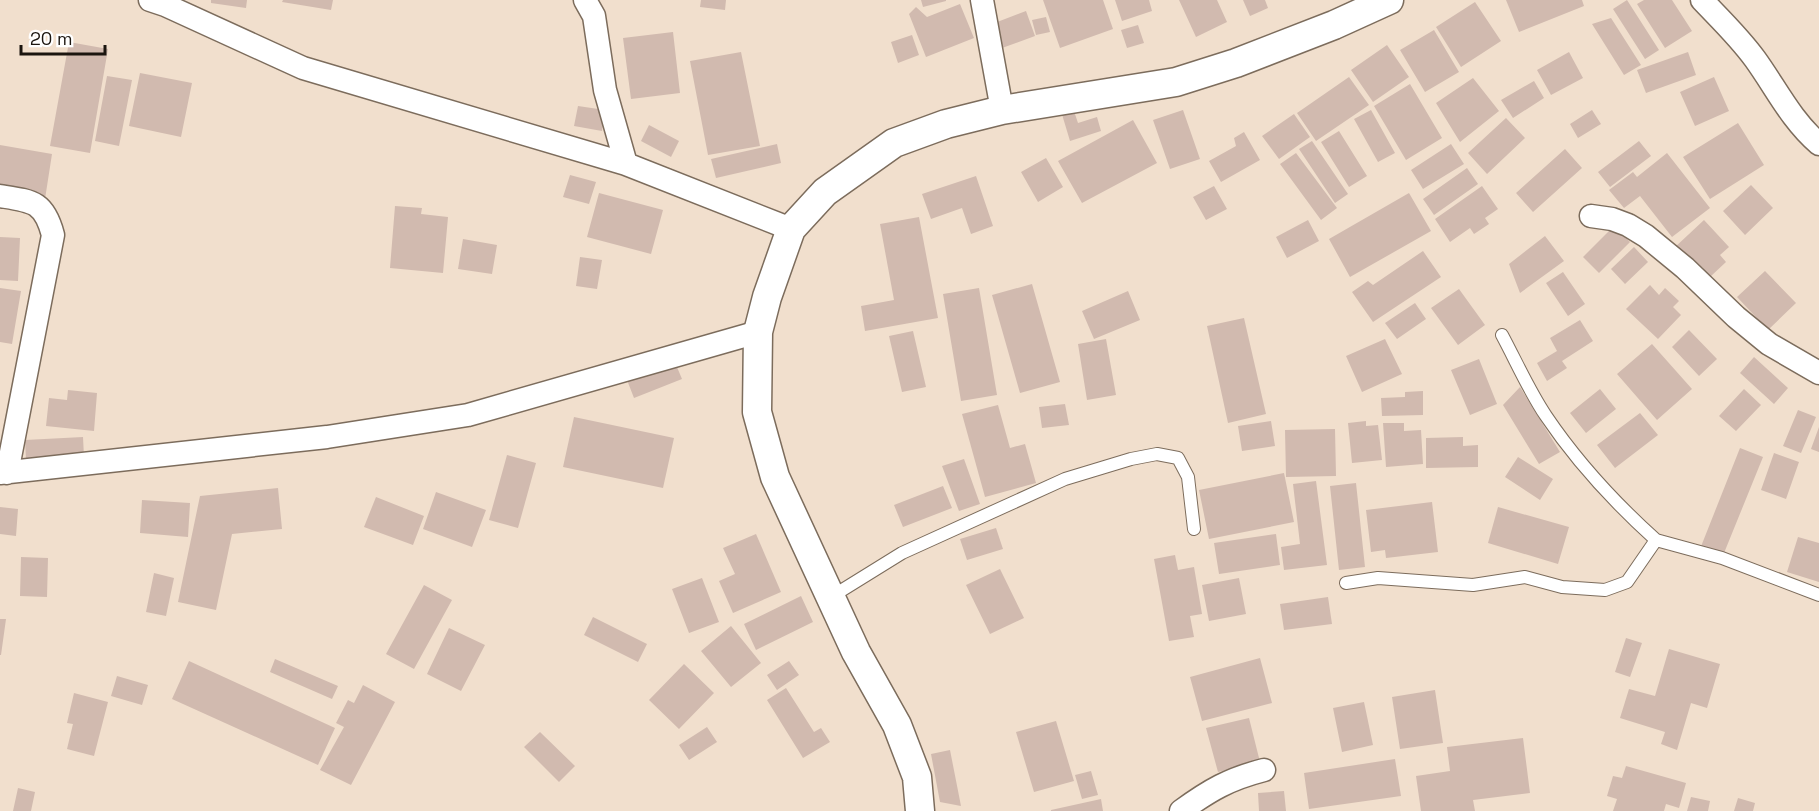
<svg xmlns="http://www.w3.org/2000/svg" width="1819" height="811" viewBox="0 0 1819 811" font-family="'Space Grotesk',sans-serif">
<rect width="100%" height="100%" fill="#f1dfcd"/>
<path fill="#d1baaf" d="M211,0H247L246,8L211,3Z
M283,0H333L331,10L282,2Z
M701,0H726L725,10L700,7Z
M921,0H946V1L923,7Z
M1043,0H1103L1113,29L1060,48Z
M1115,0H1149L1152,11L1122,21Z
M1179,0H1217L1227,22L1196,37Z
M1243,0H1265L1268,8L1250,16Z
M1506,0H1582L1584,6L1519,32Z
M1627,0L1659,50L1645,59L1613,9Z
M1644,0H1672L1692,31L1665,48L1637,4Z
M1475,2L1501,41L1461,67L1436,27Z
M960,4L974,38L926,57L909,14L916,7L927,17Z
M1026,11L1035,36L1002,48L992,24Z
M1046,17L1050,32L1036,35L1032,20Z
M1611,18L1641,65L1624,75L1592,24Z
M1138,25L1144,43L1127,48L1121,30Z
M1434,30L1459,72L1425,92L1400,50Z
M673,32L680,93L631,99L623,38Z
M912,35L919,55L898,63L891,42Z
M69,42L108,49L90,153L50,146Z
M1387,45L1409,77L1373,102L1351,70Z
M741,52L760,146L708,155L690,61Z
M1569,52L1583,78L1551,95L1537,70Z
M1688,52L1696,75L1646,93L1637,70Z
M140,73L192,83L181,137L129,126Z
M107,76L132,80L119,146L95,141Z
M1349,77L1369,105L1316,141L1297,113Z
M1714,77L1729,111L1695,126L1680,92Z
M1473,78L1499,111L1460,142L1436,103Z
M1534,81L1544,98L1513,118L1501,100Z
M1410,84L1442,138L1406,160L1374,106Z
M578,106L605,110L602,131L574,126Z
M1073,108L1078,123L1097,117L1101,131L1070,141L1061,111Z
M1183,110L1200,159L1170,169L1153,120Z
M1371,110L1395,153L1378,162L1354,119Z
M1592,110L1601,124L1578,138L1570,124Z
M1294,114L1310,137L1279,159L1262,136Z
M1506,118L1525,138L1487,174L1468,153Z
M1133,120L1157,163L1082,203L1058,161Z
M1738,123L1764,165L1710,199L1683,157Z
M649,125L679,141L671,157L641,141Z
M1339,131L1367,176L1349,187L1321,142Z
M1244,132L1260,160L1221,182L1209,161L1236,146L1234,138Z
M1312,141L1348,194L1335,203L1299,149Z
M1639,141L1651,156L1610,187L1598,172Z
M777,144L781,163L716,178L711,159Z
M1451,144L1464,164L1423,189L1411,170Z
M0,145L52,154L45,199L0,191Z
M1565,149L1582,168L1533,212L1516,193Z
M1296,153L1337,208L1321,220L1280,164Z
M1667,153L1710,208L1672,237L1640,196L1624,208L1609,190L1633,172L1637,177Z
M1046,158L1063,187L1038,202L1021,172Z
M1467,168L1478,184L1434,215L1423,199Z
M570,175L596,182L589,204L563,197Z
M976,176L993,226L971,234L962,208L931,219L922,194Z
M1751,185L1773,208L1745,235L1723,211Z
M1214,186L1227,209L1206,220L1193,197Z
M1482,186L1498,209L1485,218L1489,224L1474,234L1470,228L1450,242L1435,219Z
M599,193L663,210L651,254L587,237Z
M1409,193L1431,231L1350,277L1329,239Z
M395,206L422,208L421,214L448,217L443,273L390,268Z
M919,217L938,318L865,331L861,306L894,300L880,224Z
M1308,220L1319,241L1287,258L1276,237Z
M1704,220L1729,247L1720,255L1726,262L1710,277L1702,267L1695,273L1673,249Z
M1614,226L1630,242L1599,273L1583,257Z
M1545,236L1564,261L1520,293L1509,264Z
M0,237L20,238L18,281L0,280Z
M463,239L497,245L492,274L458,269Z
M1634,247L1648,262L1625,284L1611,269Z
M1423,251L1441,277L1373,322L1352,292L1368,281L1373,285Z
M580,257L602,260L597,289L576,286Z
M1765,271L1796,303L1768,330L1737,297Z
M1563,272L1585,304L1568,316L1546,283Z
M1032,284L1060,382L1020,393L992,295Z
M1650,285L1659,295L1665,288L1679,301L1673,307L1681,315L1658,339L1626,309Z
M0,288L21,291L12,344L0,342Z
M979,288L997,395L961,401L943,294Z
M1459,289L1485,325L1458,345L1431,308Z
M1128,291L1140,320L1094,339L1082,311Z
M1415,303L1426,319L1397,339L1385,323Z
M1244,318L1266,414L1228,423L1207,326Z
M1580,320L1593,341L1562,361L1567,368L1547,381L1537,363L1557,351L1550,338Z
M1689,330L1717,359L1699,376L1672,347Z
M913,331L926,387L902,392L889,336Z
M1106,339L1116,395L1087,400L1078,344Z
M1385,339L1402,374L1362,392L1346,356Z
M1652,344L1692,389L1657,420L1617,374Z
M1754,357L1788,388L1774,404L1740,373Z
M1479,359L1497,404L1470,415L1451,370Z
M674,360L682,379L634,398L627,380Z
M1520,387L1560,452L1539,464L1503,405Z
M1600,389L1616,409L1586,433L1570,413Z
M1744,389L1761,405L1736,431L1719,416Z
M68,390L97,393L94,431L46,426L49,398L67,400Z
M1423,391V415L1382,416L1381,398L1405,397V392Z
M1065,404L1069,425L1042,428L1039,407Z
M998,405L1010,448L1025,444L1036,483L985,497L962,414Z
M1798,410L1816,417L1801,453L1783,446Z
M1640,413L1658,435L1615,468L1597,445Z
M574,417L674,438L663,488L563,467Z
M1271,421L1275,446L1242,451L1238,426Z
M1366,421V426L1378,425L1382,460L1352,463L1348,423Z
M1383,423H1404V431L1421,430L1423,464L1386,467Z
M1819,427V452L1811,449Z
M1335,429L1336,476L1286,477L1285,430Z
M83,437L84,457L26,460L25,440Z
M1463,437V446L1478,445V467L1426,468V438Z
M1740,448L1763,457L1722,558L1700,549Z
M1774,453L1799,462L1786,499L1761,490Z
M507,455L536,463L518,528L489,520Z
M1518,457L1553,479L1540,500L1505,477Z
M964,459L980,504L959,511L942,466Z
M1284,473L1294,522L1209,539L1199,490Z
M1316,481L1327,565L1284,570L1281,547L1300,544L1293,484Z
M1356,483L1365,567L1339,570L1330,486Z
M943,486L952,508L903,527L894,505Z
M278,488L282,529L232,534L216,610L178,602L200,496Z
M436,492L486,510L472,547L423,529Z
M376,497L424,516L413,545L364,527Z
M142,500L190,503L188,537L140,533Z
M1432,502L1438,552L1386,558L1385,550L1371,552L1366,510Z
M0,507L18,509L16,536L0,534Z
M1498,507L1569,527L1558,564L1488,543Z
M996,528L1003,549L967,560L960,539Z
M756,534L781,592L733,613L719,581L735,574L723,548Z
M1276,534L1280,565L1219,574L1214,543Z
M1798,537L1819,543V582L1787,572Z
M1175,555L1178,570L1194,567L1202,614L1190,616L1194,637L1169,641L1154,559Z
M21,557L48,558L47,597L20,596Z
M1000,569L1024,618L990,634L966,585Z
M154,573L174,578L166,616L146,612Z
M702,578L719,622L689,633L672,589Z
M1239,578L1246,614L1209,621L1202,585Z
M424,585L452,600L414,669L386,654Z
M801,596L813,622L756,650L744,624Z
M1328,597L1332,624L1284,630L1280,604Z
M593,617L647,644L638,662L584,635Z
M0,619H6L1,655H0Z
M731,626L761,663L731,687L701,651Z
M449,628L485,645L461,691L427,674Z
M1626,638L1642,643L1630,677L1615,672Z
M1669,649L1720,664L1707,708L1691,703L1677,750L1661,744L1665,732L1620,718L1629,689L1655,696Z
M1260,658L1272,703L1202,721L1190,677Z
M275,659L338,686L332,699L270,672Z
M189,661L335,728L318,765L172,699Z
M789,661L799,675L777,690L767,675Z
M684,664L714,693L679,729L649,700Z
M117,676L148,685L142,705L111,696Z
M363,685L395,702L351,785L320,770L344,727L336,723L348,700L354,703Z
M786,688L814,732L821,728L830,742L803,758L767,700Z
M1435,690L1443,743L1400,749L1392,697Z
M74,693L108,702L94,756L67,749L73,724L67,723Z
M1364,702L1373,745L1342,752L1333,708Z
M1249,718L1260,762L1218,772L1206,728Z
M1056,721L1074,781L1034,792L1016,732Z
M707,727L717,742L689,760L679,745Z
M540,732L575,766L559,782L524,747Z
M1523,738L1530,793L1473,800L1475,811H1421L1416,776L1450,771L1447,747Z
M950,750L961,806L940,802L931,754Z
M1395,759L1401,796L1309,809L1304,773Z
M1626,766L1686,783L1679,808L1666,804L1664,811H1613L1617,799L1607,796L1613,776L1622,778Z
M1091,771L1098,795L1082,799L1075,775Z
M18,788L35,792L31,811H13Z
M1284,791L1286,811H1259L1258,793Z
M1691,797L1710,801L1708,811H1687Z
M1738,798L1755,803L1753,811H1734Z
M1101,799L1103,811H1051V810Z"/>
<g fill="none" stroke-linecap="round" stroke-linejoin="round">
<g stroke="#7c6c5c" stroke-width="14">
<path id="service" d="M1502,335C1516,361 1529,391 1546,416C1577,462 1615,503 1656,540
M1346,583L1378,578L1473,585L1525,577L1562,587L1605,590L1627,582L1656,540L1722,558L1819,595
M831,597L902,553L1065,479L1131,459L1157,454L1178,458L1188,477L1194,529"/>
</g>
<g stroke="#7c6c5c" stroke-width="25">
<path id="minor" d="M150,0L165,5L303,68L626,164L791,229
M585,0L594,16L605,90L626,164
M982,0L1002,110
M1702,0C1720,19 1739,37 1755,59C1776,88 1791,120 1819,144
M0,196C32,201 44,201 53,235L7,473
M1591,216L1612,219L1628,225L1646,236L1685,268L1736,317L1769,344L1819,373
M0,473L327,437L468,415L758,332
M1181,811C1210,790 1229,779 1264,770"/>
</g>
<g stroke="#7c6c5c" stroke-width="31">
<path id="tertiary" d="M920,811L917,777L897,725L856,652L775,477L757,412L758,332L767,297L791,229L825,192L894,143L946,124L1002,110L1176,82L1236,63L1334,25L1389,0"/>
</g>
<use href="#service" stroke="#fff" stroke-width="12"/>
<use href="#minor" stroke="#fff" stroke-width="22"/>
<use href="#tertiary" stroke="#fff" stroke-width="28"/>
</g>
<path d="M21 45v9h84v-9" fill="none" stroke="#1b150f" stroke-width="3"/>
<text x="30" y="45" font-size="18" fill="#1b150f" stroke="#ffffff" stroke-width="4.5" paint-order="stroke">20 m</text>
</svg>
